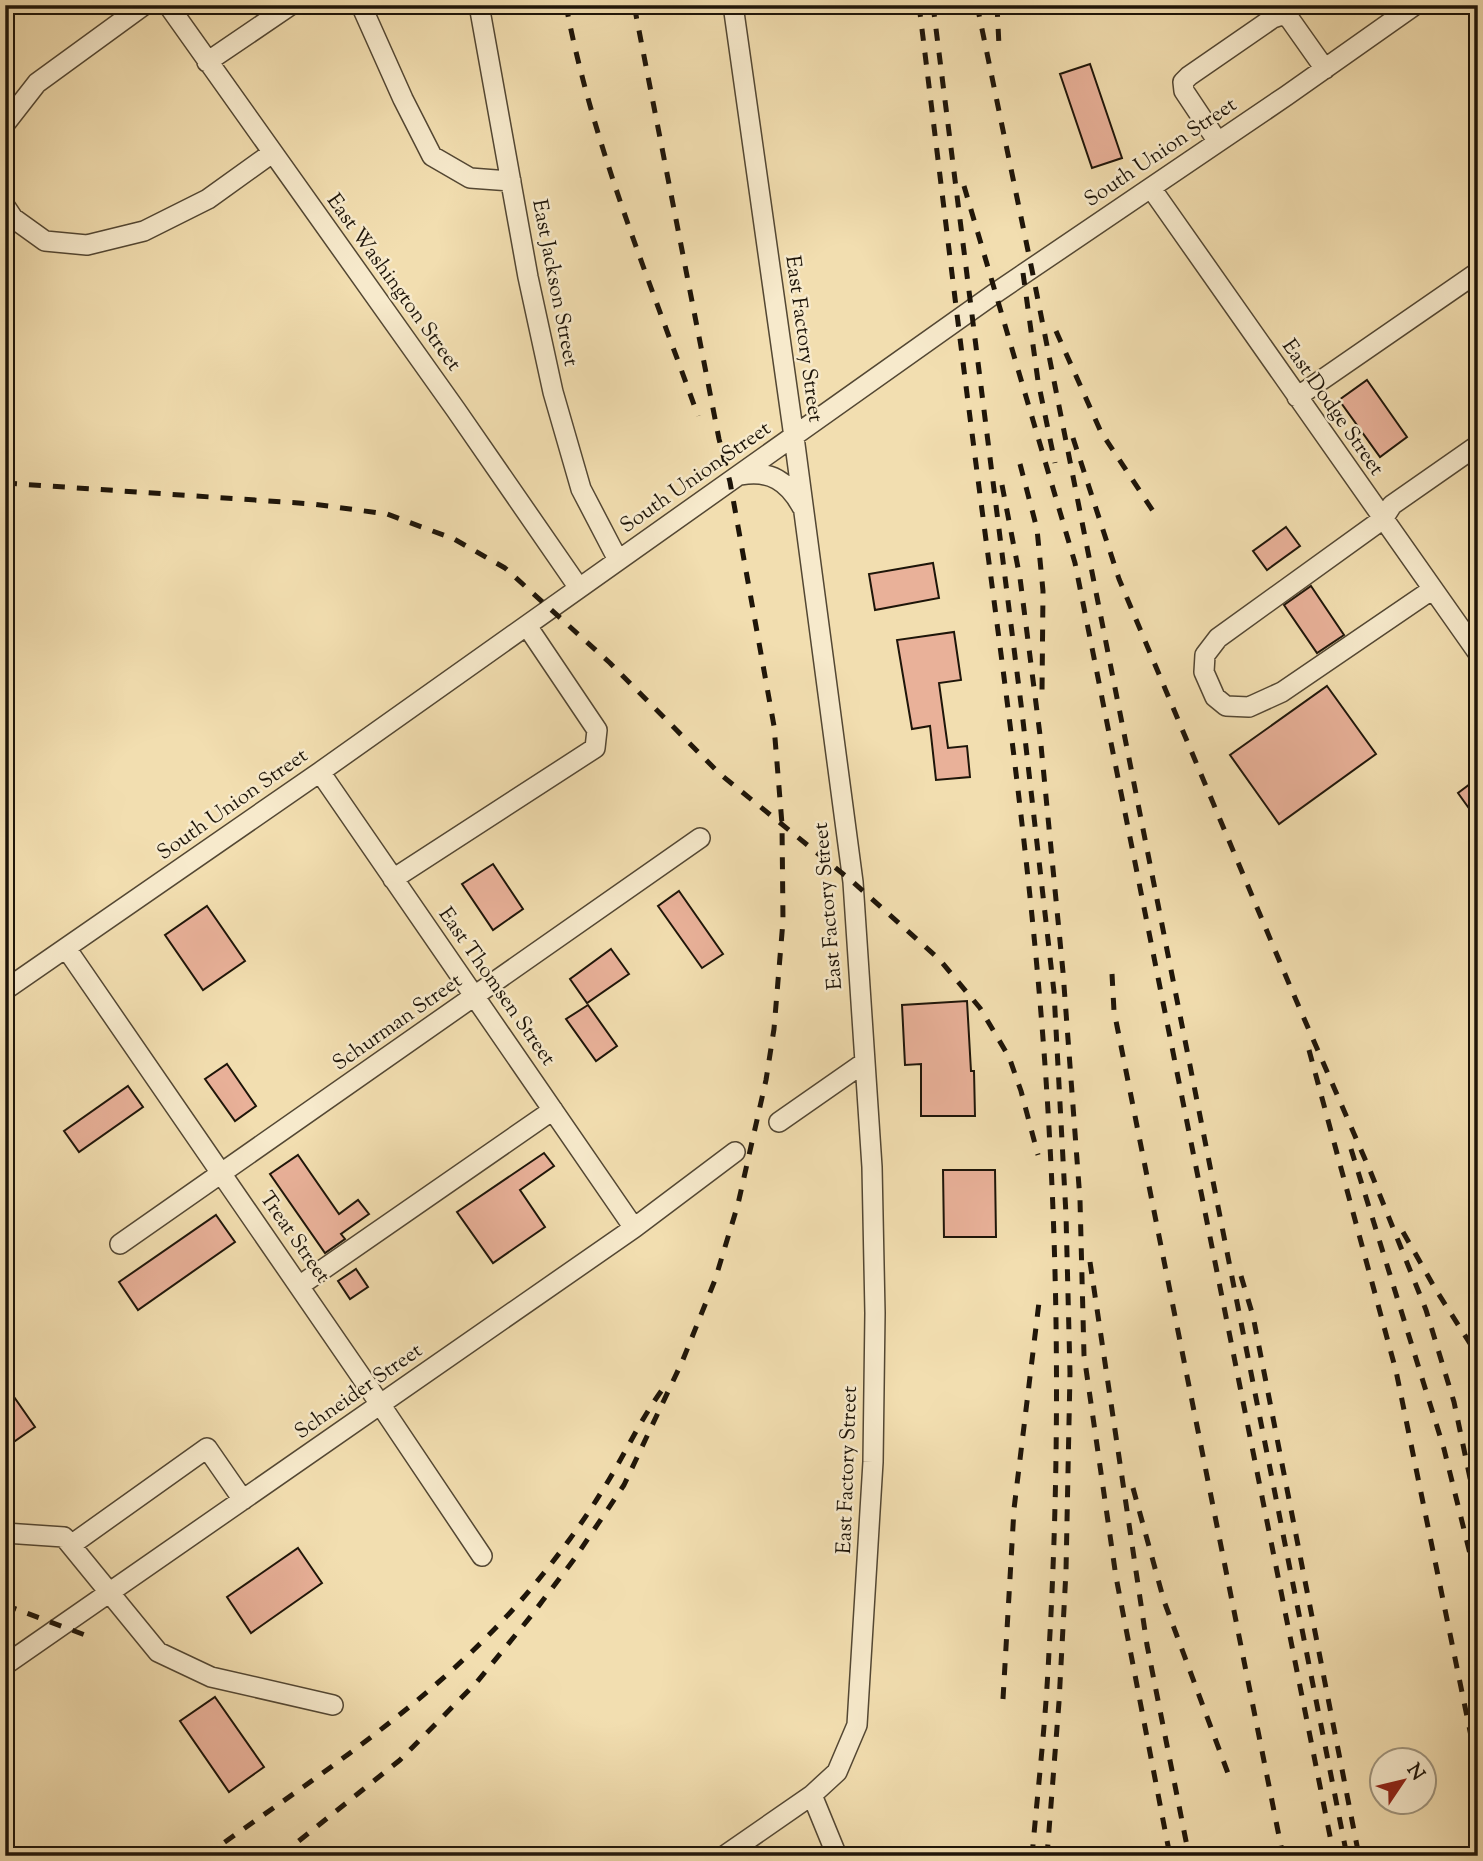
<svg xmlns="http://www.w3.org/2000/svg" width="1483" height="1861" viewBox="0 0 1483 1861" font-family="'Sorts Mill Goudy',serif">
<rect width="100%" height="100%" fill="#f2deb0"/>
<filter id="stains"><feTurbulence type="fractalNoise" baseFrequency=".00286" numOctaves="4"/><feColorMatrix values="0 0 0 0 .2 0 0 0 0 .09 0 0 0 0 .02 0 0 0 .5 -.17"/></filter>
<radialGradient id="worn" r=".72"><stop offset=".6" stop-color="#630" stop-opacity="0"/><stop offset="1" stop-color="#630" stop-opacity=".3"/></radialGradient>
<path fill="#e9b199" stroke="#1e1509" stroke-width="2" d="M1090,64L1122,158L1092,168L1060,74Z
M1367,380L1407,437L1380,457L1339,400Z
M1286,527L1300,546L1267,570L1253,551Z
M933,563L939,598L875,610L869,574Z
M1311,586L1344,635L1317,653L1284,605Z
M954,632L961,680L939,683L948,748L967,746L970,777L936,780L930,726L912,729L897,640Z
M1327,686L1376,754L1279,824L1230,755Z
M1478,778V821L1458,793Z
M493,864L523,909L493,930L462,884Z
M679,891L723,954L702,968L658,906Z
M207,906L245,961L203,990L165,935Z
M611,949L629,974L587,1003L570,979Z
M967,1001L971,1071H974L975,1116H921V1064L905,1065L902,1005Z
M588,1005L617,1046L596,1061L566,1019Z
M227,1064L256,1106L235,1121L205,1079Z
M128,1086L143,1107L79,1152L64,1131Z
M544,1153L554,1166L520,1190L545,1227L493,1263L457,1212Z
M298,1155L339,1214L358,1200L369,1214L341,1234L345,1239L325,1253L270,1174Z
M943,1170H995L996,1237H944Z
M216,1215L235,1242L138,1310L119,1282Z
M356,1269L368,1287L350,1299L338,1281Z
M5,1384L35,1427L5,1448Z
M298,1548L322,1583L251,1633L227,1597Z
M215,1697L264,1767L229,1792L180,1721Z"/>
<g fill="none" stroke-linecap="round" stroke-linejoin="round">
<g stroke="#534733" stroke-width="22">
<path id="minor" d="M168,5L456,410L579,588
M361,5L403,99L432,156L470,178L511,181
M479,5L528,277L553,392L581,489L618,560
M207,62L291,5
M5,124L37,83L144,5
M1218,142L1184,91L1183,82L1189,76L1273,18L1282,15L1289,18L1325,69
M1151,188L1478,653
M5,206L13,218L45,241L87,245L144,231L208,199L272,153
M1297,397L1478,272
M741,475C770,470 788,481 802,507
M1433,589L1282,692L1249,707L1226,706L1215,697L1204,672L1205,655L1218,638L1383,519L1392,505L1478,445
M320,772L634,1228
M393,879L595,748L597,730L527,626
M66,948L380,1404L482,1556
M5,990L320,772L994,294L1286,96L1415,5
M779,1122L865,1062
M120,1244L700,838
M299,1286L553,1110
M5,1533L64,1537L158,1652L211,1677L333,1705
M71,1545L207,1448L243,1500
M5,1665L634,1228L735,1152
M812,1795L837,1856
M724,1856L812,1795L837,1772L857,1725L873,1462L875,1313L872,1167L853,882L794,437L733,5"/>
</g>
<use href="#minor" stroke="#f7eacc" stroke-width="19"/>
<path stroke="#1e1509" stroke-width="5" stroke-dasharray="12 12" stroke-linecap="butt" d="M566,5C592,143 651,284 698,416
M919,5C939,166 958,327 979,487C1007,700 1037,913 1049,1128C1059,1301 1059,1477 1049,1651C1046,1719 1038,1788 1032,1856
M933,5L1022,712L1054,992L1066,1215L1070,1373L1066,1571L1059,1702L1047,1856
M977,5L1032,270L1347,1856
M997,5L999,46
M964,186L1075,563L1334,1856
M1023,273L1038,381L1055,463
M1056,331L1101,432L1155,514
M1073,438L1119,579L1290,986L1371,1173L1426,1310L1454,1402L1478,1516
M1020,464L1037,529L1043,591L1042,693
M5,483L313,504L387,514L454,539L505,568L610,663L720,774L853,882L939,959L980,1008L1009,1057L1021,1091L1038,1155
M1002,485L1020,578L1040,735L1063,972L1080,1200L1084,1355L1116,1577L1170,1856
M1112,974L1114,1011L1283,1856
M1309,1050L1396,1371L1478,1770
M1351,1149L1444,1449L1478,1586
M1403,1232L1436,1290L1478,1356
M1090,1262L1147,1645L1189,1856
M1241,1276L1253,1316L1359,1856
M1133,1488L1164,1601L1229,1776
M5,1605L85,1635
M1003,1699L1014,1509L1040,1294
M205,1856C325,1771 451,1690 543,1574C564,1548 585,1519 602,1491C623,1458 639,1422 662,1390
M280,1856L400,1760L477,1682L531,1616L575,1558L624,1485L682,1362L715,1280L738,1204L766,1080L774,1029L783,921L782,824L774,726L730,482L719,439L634,5"/>
</g>
<g text-anchor="middle" dominant-baseline="central" stroke-width="5" stroke-linejoin="round" paint-order="stroke">
<g font-size="21" fill="#1e1509" stroke="#f7eacc">
<text transform="translate(1161 153) rotate(-34)">South Union Street</text>
<text transform="translate(393 283) rotate(54)">East Washington Street</text>
<text transform="translate(554 283) rotate(79)">East Jackson Street</text>
<text transform="translate(803 339) rotate(82)">East Factory Street</text>
<text transform="translate(1332 408) rotate(55)">East Dodge Street</text>
<text transform="translate(696 478) rotate(-35)">South Union Street</text>
<text transform="translate(233 805) rotate(-35)">South Union Street</text>
<text transform="translate(829 906) rotate(-95)">East Factory Street</text>
<text transform="translate(496 987) rotate(55)">East Thomsen Street</text>
<text transform="translate(398 1023) rotate(-35)">Schurman Street</text>
<text transform="translate(294 1238) rotate(55)">Treat Street</text>
<text transform="translate(359 1392) rotate(-35)">Schneider Street</text>
<text transform="translate(848 1470) rotate(-88)">East Factory Street</text>
</g>
</g>
<rect width="1483" height="1861" fill="none" stroke="#f2deb0" stroke-width="28"/>
<rect x="7" y="7" width="1469" height="1847" fill="none" stroke="#1e1509" stroke-width="3.5"/>
<rect x="14" y="14" width="1455" height="1833" fill="none" stroke="#1e1509" stroke-width="2"/>
<g transform="translate(1403 1781) rotate(55)"><circle r="33" fill="#f7eacc" stroke="#a0957e" stroke-width="2"/>
<path d="M0-5L12 26L0 18L-12 26Z" fill="#8f2418"/>
<text y="-10" font-size="19" font-weight="bold" text-anchor="middle" fill="#1e1509">N</text>
</g>
<rect width="100%" height="100%" filter="url(#stains)"/>
<rect width="100%" height="100%" fill="url(#worn)"/>
</svg>
